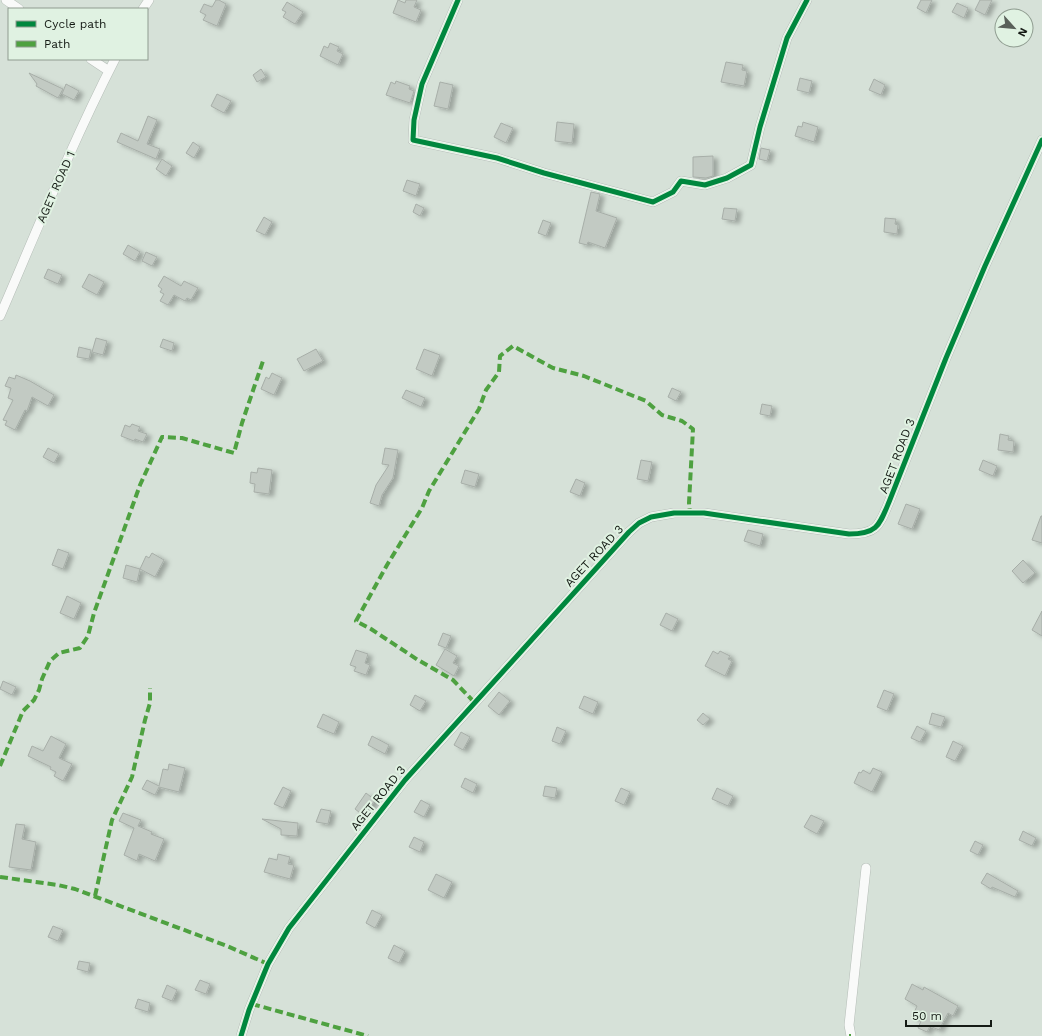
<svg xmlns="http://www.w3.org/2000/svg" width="1042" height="1036" viewBox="0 0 1042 1036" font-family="'Work Sans',sans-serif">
<defs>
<filter id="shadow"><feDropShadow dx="4.5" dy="2.5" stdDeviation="2" flood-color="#0004"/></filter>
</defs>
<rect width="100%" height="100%" fill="#d6e1d8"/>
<path fill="#c2cac3" stroke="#a7aea8" filter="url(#shadow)" d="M216,0H219L226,4L217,26L203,20L206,15L200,12L204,4L212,7Z
M398,0L405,3L406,0H417L414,7L421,10L416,22L393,13Z
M921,0H932L926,13L917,8Z
M980,0H992L985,15L975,10Z
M287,2L303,12L295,24L283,17L286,12L282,10Z
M957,3L968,8L964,18L952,12Z
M330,43L339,47L337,51L343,54L338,65L320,56L324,46L328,48Z
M726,62L743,65L742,70L747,71L744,86L721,82Z
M261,69L266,77L257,82L253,75Z
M29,73L63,89L58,98L36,86L37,84Z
M800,78L812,81L809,93L797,90Z
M874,79L885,85L881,95L869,90Z
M396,81L410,86L409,89L414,91L410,103L386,95L391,82L395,84Z
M440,82L453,85L448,109L434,106Z
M66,84L79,91L74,100L62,94Z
M217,94L231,101L224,113L211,106Z
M148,116L157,120L147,144L160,149L156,159L117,142L121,133L138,141Z
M557,122L574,124L572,143L555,141Z
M803,122L818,127L814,142L795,136L798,126L802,127Z
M501,123L513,128L506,143L494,137Z
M193,142L200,147L194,158L186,153Z
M761,148L770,150L767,161L759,159Z
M713,156V176L706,178L693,177V157Z
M162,159L172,166L166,176L156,169Z
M407,180L420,184L416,196L403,191Z
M591,192L600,194L596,211L617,218L605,248L588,242L587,245L579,243Z
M416,204L424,208L420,216L413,212Z
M724,208L737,209L735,221L722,219Z
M264,217L272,222L265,235L256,231Z
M885,218L896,219L895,224L898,225L897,234L884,232Z
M543,220L551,223L546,236L538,233Z
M128,245L140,252L135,261L123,254Z
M146,252L157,257L152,266L142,261Z
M48,269L62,275L58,284L44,278Z
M89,274L104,282L97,295L82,287Z
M164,276L181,286L184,281L198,288L191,300L187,298L185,301L174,295L168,305L160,301L164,294L160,292L162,289L158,286Z
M96,338L107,341L103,355L92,352Z
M163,339L174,343L172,351L160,347Z
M79,347L91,350L89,359L77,357Z
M316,349L323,361L304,371L297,359Z
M424,349L440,355L432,376L416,369Z
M272,373L282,378L274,395L261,389L266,377L269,379Z
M16,375L30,381L54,395L48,406L32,397L27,411L25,410L15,430L5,425L7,421L3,420L13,400L8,398L11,388L5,386L9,377L15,379Z
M672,388L681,392L676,401L668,397Z
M406,390L425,398L421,407L402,398Z
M762,404L772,406L770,416L760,414Z
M132,424L140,427L138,431L147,434L143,442L135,439L134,441L121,436L125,425L130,427Z
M1000,434L1009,436L1008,440L1014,441L1013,452L998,450Z
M48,448L59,454L54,463L43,457Z
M385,448L398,450L393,478L382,495L379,506L370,503L376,485L389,465L382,464Z
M641,460L652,462L648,481L637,479Z
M983,460L997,466L993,476L979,470Z
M258,468L272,470L269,494L254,492L255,484L250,483L251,472L257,473Z
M465,470L479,474L475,487L461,483Z
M576,479L585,483L580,496L570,492Z
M906,504L920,509L912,529L898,524Z
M1041,516H1042V543L1032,540Z
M748,530L763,534L760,546L744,541Z
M58,549L69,553L63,569L52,565Z
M152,553L164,560L155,577L140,569L137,582L123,578L126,565L140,569L146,556L149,558Z
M1023,560L1035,573L1023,583L1012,571Z
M67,596L81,603L74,619L60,613Z
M1042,611V636L1032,630Z
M666,613L678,619L672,631L660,625Z
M443,633L451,636L446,648L438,645Z
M445,649L457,656L453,663L459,666L454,676L436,665Z
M356,650L368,654L365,663L370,665L366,675L354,671L356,667L350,665Z
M713,651L718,654L720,651L730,656L728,659L732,661L725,676L705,666Z
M3,681L16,687L12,695L0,689Z
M884,690L894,694L887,711L877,707Z
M499,692L510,701L499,715L488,706Z
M415,695L426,701L420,711L410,705Z
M584,696L598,702L593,714L579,708Z
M703,713L710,719L703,725L697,720Z
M932,713L945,717L941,727L929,724Z
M323,714L339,722L334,734L317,727Z
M917,726L926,731L920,742L911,738Z
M557,727L566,731L560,744L552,741Z
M461,732L470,737L463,750L454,745Z
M51,736L66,744L59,758L72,764L63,781L54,776L56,772L50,769L51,767L28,756L32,746L43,751Z
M372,736L389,745L385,754L368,745Z
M953,741L963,746L955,761L946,757Z
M169,764L185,768L179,792L159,787L155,795L142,789L147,780L159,786L163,769L168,770Z
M873,768L882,772L872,792L854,783L859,772L861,773L863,770L870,774Z
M465,778L477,784L473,793L461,787Z
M545,786L557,788L555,798L543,796Z
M283,787L291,791L283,808L274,804Z
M621,788L630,792L624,805L615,801Z
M717,788L733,796L728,806L712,799Z
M366,793L375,800L364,816L355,809Z
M421,800L430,805L424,817L414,812Z
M321,809L331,811L328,824L316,822Z
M123,813L141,820L138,826L152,832L151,834L164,839L155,861L139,854L137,861L124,855L134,828L119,821Z
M811,815L824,821L817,834L804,827Z
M262,819L298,823L297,836L281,835V829Z
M16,824L25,825L22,839L36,842L31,870L9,867Z
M1023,831L1036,838L1032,846L1019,840Z
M414,837L424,842L420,852L409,847Z
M975,841L983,845L978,855L970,851Z
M278,854L290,857L288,864L294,865L290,879L264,872L269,858L277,860Z
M987,873L1018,891L1015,897L992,887L991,889L981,883Z
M436,874L452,882L444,898L428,890Z
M372,910L382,915L375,928L366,923Z
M53,926L63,930L58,941L48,937Z
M394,945L405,951L399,963L388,958Z
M79,961L90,963L88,972L77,969Z
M200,980L210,984L206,994L195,990Z
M912,984L923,990L924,987L958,1006L953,1016L948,1013L939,1030L930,1026L927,1032L918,1028L921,1021L912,1017L917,1006L905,999Z
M167,985L177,990L172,1001L162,997Z
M138,999L150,1003L148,1012L135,1008Z"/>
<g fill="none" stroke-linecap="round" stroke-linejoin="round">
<g stroke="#b5bdb7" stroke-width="10">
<path id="minor" d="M6,0L19,9
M458,0L422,84L414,120L413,140L497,158L544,173L653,202L673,192L681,181L705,185L727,178L751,165L760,127L787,38L807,0
M143,9L149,0
M91,59L109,71
M0,316C37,230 72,143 115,59
M241,1036L249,1010L268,964L289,928L405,780L629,532L639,523L651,517L674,513H704L849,534C877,534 879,526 889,502L946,358L985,266L1042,140
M851,1036L849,1025L866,868"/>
</g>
<use href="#minor" stroke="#f9faf9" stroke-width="9"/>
<path stroke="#4ea140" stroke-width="4" stroke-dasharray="8 4" stroke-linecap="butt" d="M474,702L453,680L418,660L371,629L356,621L387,565L422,508L429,491L479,409L486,390L499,372L500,356L513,346L553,368L584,376L646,401L662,415L682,421L693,429L689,503L690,513
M0,766L23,711L34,700L39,690L42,679L50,661L59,653L80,648L88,636L94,613L140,485L162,437L182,438L234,453L242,423L263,361
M0,877L58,885L75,889L227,946L268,964
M95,896L112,820L132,777L145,720L150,703V688
M252,1004L368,1036
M849,1036H851"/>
<g stroke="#e0f2e2" stroke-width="8">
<path id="cycleway" d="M458,0L422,84L414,120L413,140L497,158L544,173L653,202L673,192L681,181L705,185L727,178L751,165L760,127L787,38L807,0
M241,1036L249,1010L268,964L289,928L405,780L629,532L639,523L651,517L674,513H704L849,534C877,534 879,526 889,502L946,358L985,266L1042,140"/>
</g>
<use href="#cycleway" stroke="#00873e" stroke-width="5"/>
</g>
<g text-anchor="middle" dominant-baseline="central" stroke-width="4" stroke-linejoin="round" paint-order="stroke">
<g font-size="12" fill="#151b15" stroke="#e0f2e2">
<text transform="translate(56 187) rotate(-66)">AGET ROAD 1</text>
<text transform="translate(897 456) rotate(-69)">AGET ROAD 3</text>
<text transform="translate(594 556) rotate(-47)">AGET ROAD 3</text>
<text transform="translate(378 798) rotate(-51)">AGET ROAD 3</text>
</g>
</g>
<rect x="8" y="8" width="140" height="52" fill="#e0f2e2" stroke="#8f9c90"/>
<rect x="16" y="21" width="20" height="6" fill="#00873e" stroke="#8f9c90"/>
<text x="44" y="28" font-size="12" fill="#151b15">Cycle path</text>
<rect x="16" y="41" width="20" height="6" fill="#4ea140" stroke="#8f9c90"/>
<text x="44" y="48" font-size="12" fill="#151b15">Path</text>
<g transform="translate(1014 28) rotate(117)"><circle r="19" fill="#e0f2e2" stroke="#8f9c90"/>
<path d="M0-3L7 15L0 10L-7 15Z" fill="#596059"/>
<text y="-6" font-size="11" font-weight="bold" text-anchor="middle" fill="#151b15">N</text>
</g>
<path d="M906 1020v6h85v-6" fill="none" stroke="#151b15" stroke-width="2"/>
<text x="912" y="1020" font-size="12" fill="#151b15" stroke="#e0f2e2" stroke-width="3" paint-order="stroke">50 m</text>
</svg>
